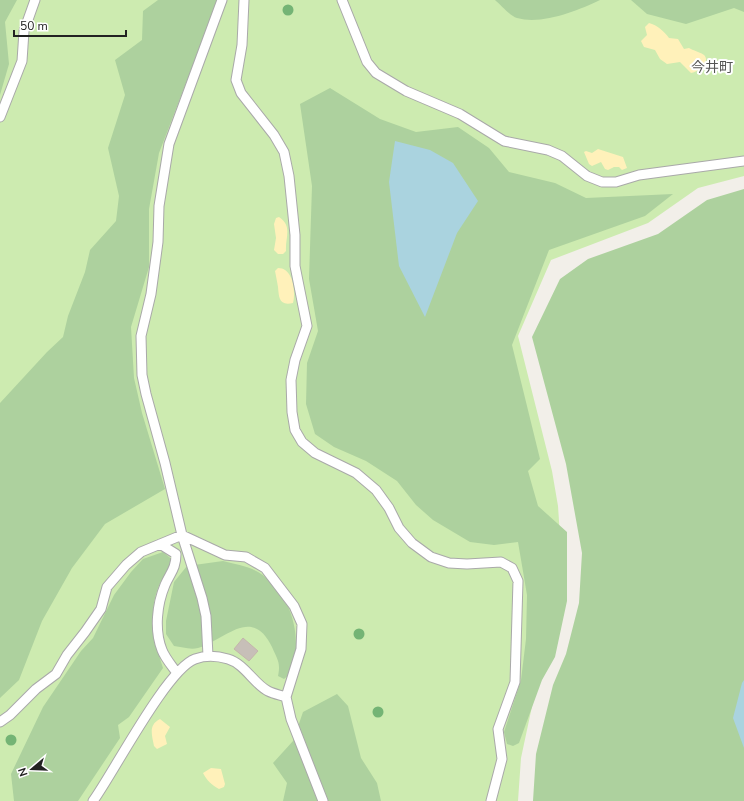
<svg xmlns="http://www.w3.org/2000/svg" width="744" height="801" viewBox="0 0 744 801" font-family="'Nunito Sans','Noto Sans JP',sans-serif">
<rect width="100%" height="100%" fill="#f2efe9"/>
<path fill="#cdebb0" d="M0,0H744V176L698,188L648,223L551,260L518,336L552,471L558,506L562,566L521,758L518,801H0Z"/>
<path fill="#add19e" d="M0,0H17L5,22L9,64L0,95Z
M158,0H218L159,153L149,209V267L131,327L134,378L142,413L165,489L105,524L72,568L42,621L19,680L0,698V403L47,352L63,337L68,316L85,272L90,250L116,221L119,196L108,148L125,95L115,60L142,40L143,11Z
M495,0H600C577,11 542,25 517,18C510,16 501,5 495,0Z
M631,0H744V12L734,8L686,24L647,14Z
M330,88L380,119L416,132L458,127L489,148L509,172L555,183L586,198L673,194L645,216L549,250L512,345L540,459L528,471L538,506L567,532V601L555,657L542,680L519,743L513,746L507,744L504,732L521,680L526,639L527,595L518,542L494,545L470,542L433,520L416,505L397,481L366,461L334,447L315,434L306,404L307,363L318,331L309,279L312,186L300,104Z
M744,189V801H533L536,754L553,685L566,654L579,603L582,553L566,464L532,337L560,279L588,259L658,234L707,200Z
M163,552L174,561C169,570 161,579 158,588C148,613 155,644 163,668L129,717L118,725L120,738L78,801H14L11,774L43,707L81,651L93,638L114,595L131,572L143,559Z
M223,561C234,564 248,566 258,572C285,588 297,619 296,648C296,657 292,667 289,675L284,679L278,676C281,662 277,659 272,647C252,605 225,640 198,648C190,650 182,647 174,646L166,634V621L174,582L187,566Z
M337,694L348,706L361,758L377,783L381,801H283L287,783L273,763L293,741L303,712Z"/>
<path fill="#fff1ba" d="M649,23C657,25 665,32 669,38L678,39L684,49L689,48C692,50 702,53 704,55C711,62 698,72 691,73L680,62L667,64L660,59L655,50L644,47L641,41L647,35L645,27Z
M598,149L623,157L627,168L622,170L619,167H614L608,170L605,169L601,162L592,166L589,164L584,152L586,151L592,153Z
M279,217C293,226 285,238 286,251L283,254H278L274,250L276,238L274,224L276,218Z
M278,268C293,268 296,291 293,303C279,306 279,298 278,287C277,281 276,276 275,271Z
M160,719L170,727L165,736L167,744L157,749L154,746C152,735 148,725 160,719Z
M211,768L221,769L225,784L224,787L219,789C212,785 207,781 203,773Z"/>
<path fill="#aad3df" d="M395,141L430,150L453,163L478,201L457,233L425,317L399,266L389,182Z
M744,680V748L733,718L742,683Z"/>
<path fill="#c7bfb8" stroke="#c4b6ab" d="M243,638L258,651L249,661L234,649Z"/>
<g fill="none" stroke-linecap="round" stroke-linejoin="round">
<g stroke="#a9a9a9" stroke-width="11">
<path id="lane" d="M244,0L242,45L236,80L241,93L274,135L284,152L289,176L295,235V266L307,326L295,360L291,380L292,412L295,430L302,442L315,453L356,473L376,490L389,508L399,528L412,543L431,557L449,563L467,564L501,562L512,568L518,581L515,682L498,729L502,759L491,801
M342,0L367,62L376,73L406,91L460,114L504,141L548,150L562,156L587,176L602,182H616L639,175L744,161
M0,117L22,61L24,31L35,0
M160,544L176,554C176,569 170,573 165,585C157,604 154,630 162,650C165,658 172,666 177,673
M208,656L206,616L202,598L182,535L165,463L146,394L142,375L141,336L151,294L158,242L159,206L169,144L222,0
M0,722L10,715L36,689L56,674L67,655L85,632L101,609L107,587L126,565L141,552L182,535L225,555L246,557L265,568L294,606L302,624L301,649L286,697L291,719L323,801
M93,801C114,772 167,669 195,659C206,655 218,656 228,659C245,664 254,684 268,691C274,694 280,695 286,697"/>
</g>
<use href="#lane" stroke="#fff" stroke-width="9"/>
</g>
<g fill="#74b475">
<circle cx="288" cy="10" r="5.5"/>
<circle cx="359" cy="634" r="5.5"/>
<circle cx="378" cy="712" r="5.5"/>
<circle cx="11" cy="740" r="5.5"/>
</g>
<g text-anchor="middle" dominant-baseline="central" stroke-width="4" stroke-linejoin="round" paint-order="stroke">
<g font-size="14" fill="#555" stroke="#fff">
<text x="712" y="67">今井町</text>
</g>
</g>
<g transform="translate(32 769) rotate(251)" stroke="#ffffff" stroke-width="3" paint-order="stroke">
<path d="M0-3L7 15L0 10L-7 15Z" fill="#222222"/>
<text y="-6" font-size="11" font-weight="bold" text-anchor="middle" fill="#222222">N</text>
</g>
<path d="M14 30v6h112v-6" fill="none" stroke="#222222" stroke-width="2"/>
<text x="20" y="30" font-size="12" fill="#222222" stroke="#ffffff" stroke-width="3" paint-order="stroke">50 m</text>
</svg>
